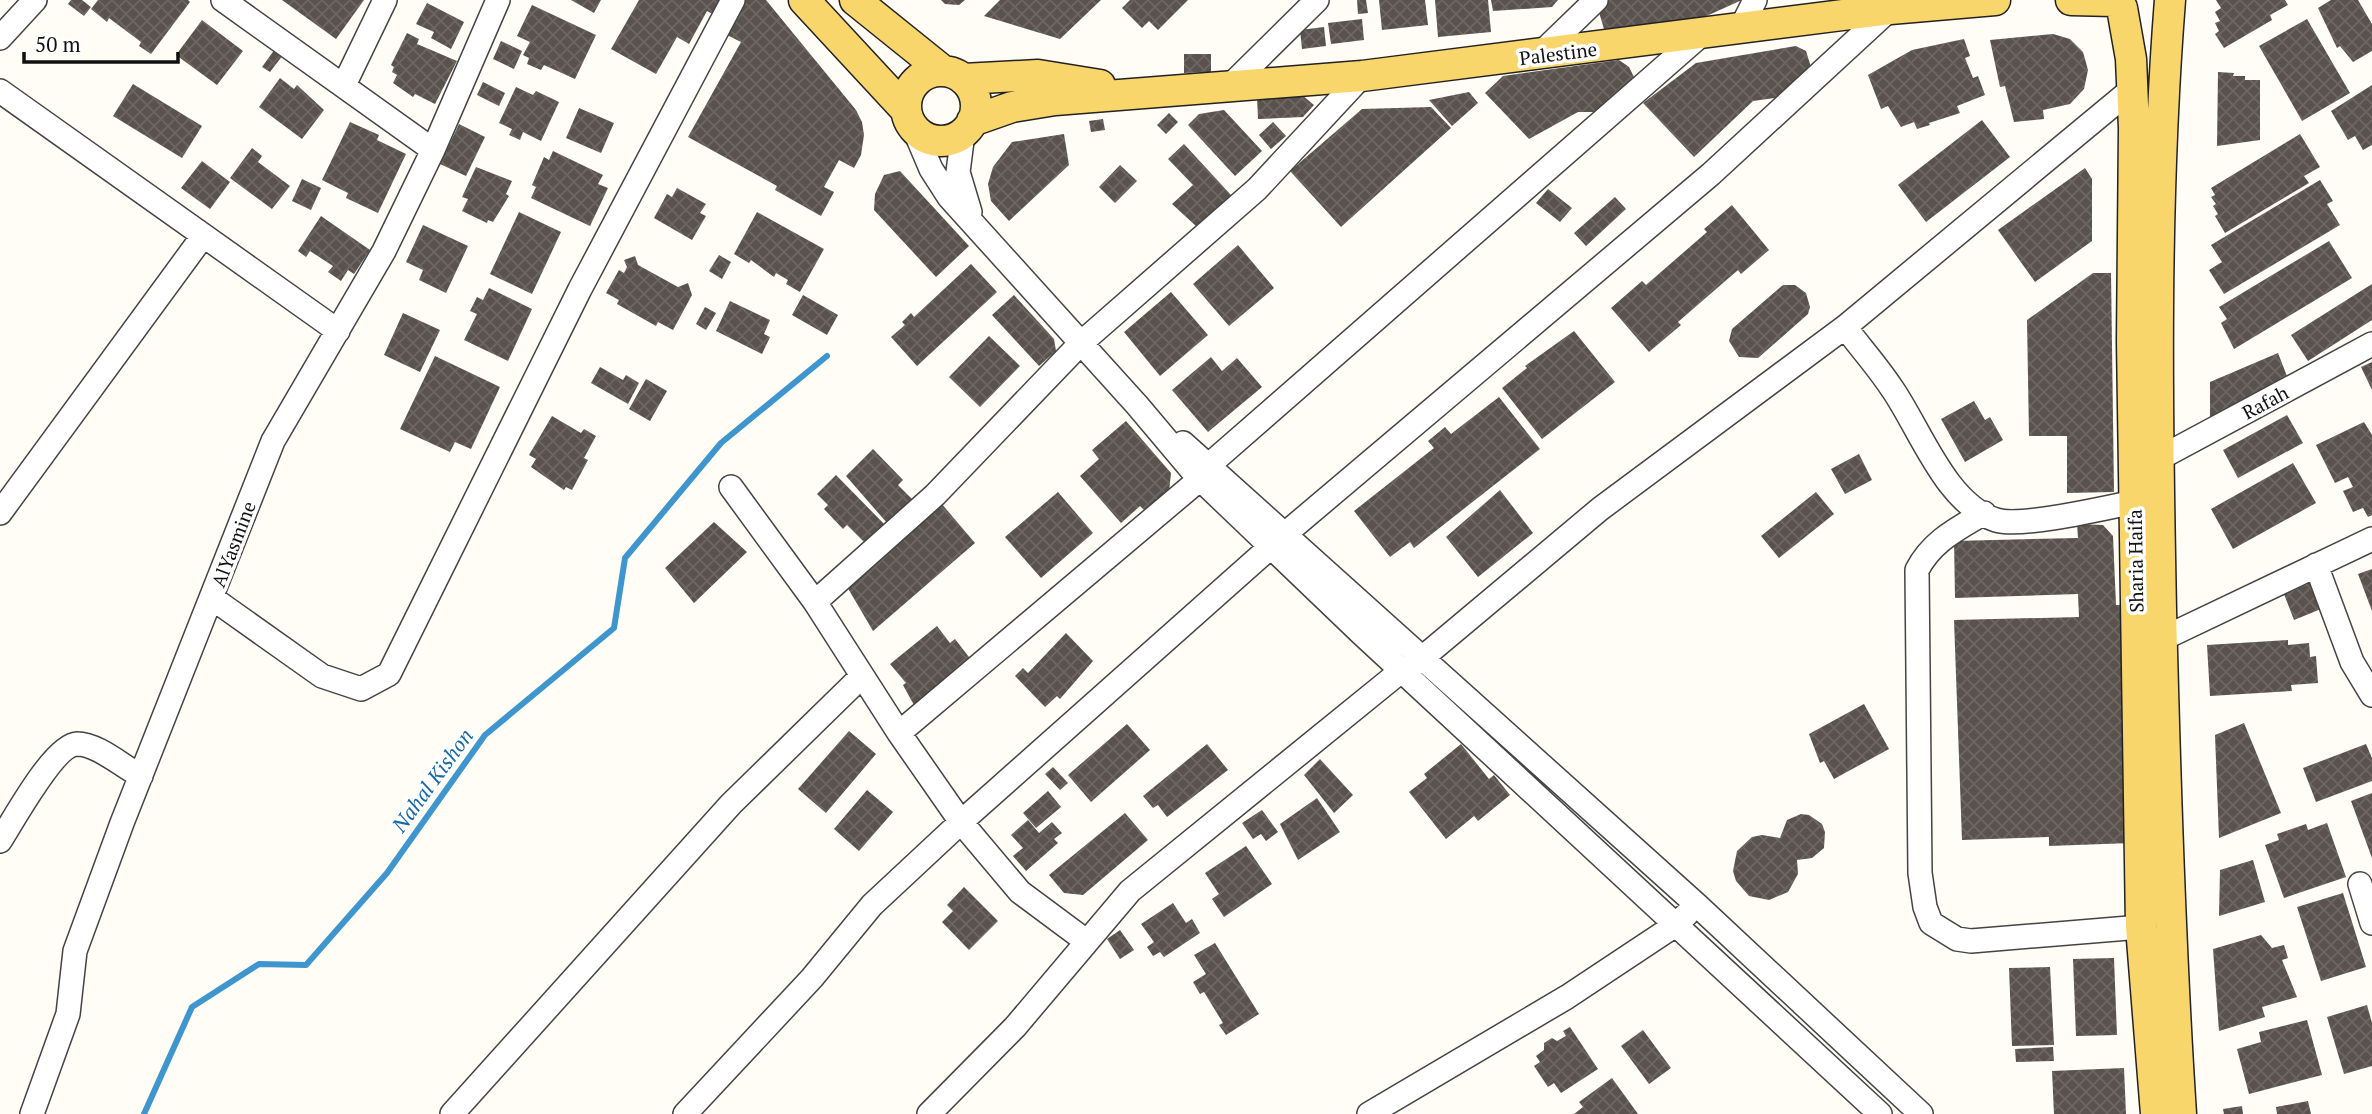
<svg xmlns="http://www.w3.org/2000/svg" width="2372" height="1114" viewBox="0 0 2372 1114" font-family="'PT Serif',serif">
<defs>
<pattern id="building-cross-hatch" width="8" height="8" patternUnits="userSpaceOnUse" patternTransform="scale(1.75)"><rect width="8" height="8" fill="#5a524d"/><path d="M0 0l8 8M0 8l8-8" fill="none" stroke="#6d6662"/></pattern>
</defs>
<rect width="100%" height="100%" fill="#fffdf5"/>
<g fill="none" stroke-linecap="round" stroke-linejoin="round">
<path stroke="#3f96cf" stroke-width="6" d="M144,1114L192,1007L259,964L306,965L387,873L485,735L614,628L625,558L721,443L827,356"/>
</g>
<path fill="url(#building-cross-hatch)" d="M71,0H82L91,7L84,16L68,4Z
M98,0H188L190,2L151,54L139,46L141,42L109,18L107,22L91,9Z
M282,0H364L336,39Z
M571,0H601L594,13Z
M639,0H728L718,17L707,11L689,44L677,37L656,74L611,49Z
M746,0H766L856,110L862,122L864,135L861,155L854,168L839,160L824,187L834,192L821,216L775,190L777,186L688,137L741,42L727,35Z
M941,0H965L959,5L945,4Z
M1000,0H1101L1060,39L984,16Z
M1130,0H1188L1158,30L1149,21L1142,28L1122,8Z
M1357,0H1366L1368,13L1358,14Z
M1379,0H1425L1428,25L1382,30Z
M1435,0H1488L1491,32L1438,37Z
M1491,0H1558L1552,7L1493,11Z
M1607,0H1742L1702,18L1604,29L1598,9Z
M2216,0H2285L2288,5L2270,15L2272,20L2224,48L2215,34L2219,31L2215,23L2220,21L2215,12L2221,8Z
M2331,0H2358L2372,24V51L2353,62L2340,46L2337,48L2318,8Z
M427,3L464,22L451,49L431,38L434,32L416,24Z
M532,5L596,35L575,79L544,65L541,70L527,64L529,58L523,55L530,42L517,36Z
M1362,19L1364,40L1331,44L1328,23Z
M2307,19L2350,93L2302,121L2259,46Z
M202,20L243,51L217,85L176,55Z
M1324,27L1326,46L1302,49L1300,30Z
M407,33L419,39L417,44L457,61L435,104L415,94L413,97L393,83L397,75L392,72L394,67L391,65Z
M2053,34L2070,39L2083,52L2088,70L2084,89L2070,104L2043,110L2044,119L2014,122L2005,86L2000,87L1990,40Z
M1964,39L1970,56L1965,58L1973,78L1978,76L1985,95L1957,106L1960,113L1929,123L1930,125L1917,129L1914,122L1901,127L1888,106L1881,109L1868,75L1912,50Z
M501,41L522,51L514,69L493,59Z
M1796,46L1806,51L1811,67L1781,97L1753,101L1694,157L1643,103L1696,63Z
M275,49L283,55L270,72L262,67Z
M1184,54H1211V72L1184,73Z
M1619,60L1629,67L1635,79L1614,112H1578L1529,139L1485,93L1503,76Z
M2218,72L2234,73L2233,76H2245V80H2260V140L2217,146Z
M280,78L294,89L297,85L324,110L302,139L259,107Z
M483,82L505,93L499,106L477,95Z
M133,84L202,126L182,158L113,116Z
M2372,85V145L2363,150L2355,136L2348,140L2331,111Z
M516,87L533,95L536,91L559,102L541,141L523,132L520,140L509,135L512,129L499,123Z
M1469,92L1478,103L1452,126L1429,100Z
M1302,95L1314,105L1303,117L1258,119L1257,97Z
M1431,107L1451,128L1341,227L1290,171L1362,109Z
M579,108L614,123L601,153L566,138Z
M1224,110L1262,151L1235,176L1188,125L1199,114Z
M1169,113L1178,122L1166,134L1157,125Z
M1103,119L1105,130L1091,132L1089,121Z
M1982,120L2010,157L1926,222L1898,185Z
M350,122L379,135L377,140L406,154L378,213L346,198L348,193L322,180Z
M1273,122L1286,136L1271,149L1259,135Z
M459,124L485,137L466,176L440,164Z
M1064,134L1069,165L1009,221L991,201L988,184L993,167L1012,142Z
M2300,134L2320,167L2304,176L2309,183L2225,233L2215,216L2218,214L2213,206L2216,204L2211,197L2215,195L2211,188Z
M1184,144L1231,195L1197,227L1172,204L1193,185L1168,159Z
M252,148L262,156L258,162L290,186L272,209L230,178Z
M553,151L603,175L598,184L608,188L590,226L531,198L536,187L532,185L544,157L549,160Z
M202,161L230,182L210,209L181,188Z
M1120,165L1137,181L1115,203L1099,187Z
M476,167L512,181L506,194L509,196L493,222L488,220L487,223L462,211L468,199L462,197Z
M2085,168L2092,179V241L2035,282L1998,230Z
M900,171L969,246L936,277L874,210L875,194L884,175Z
M302,179L321,188L311,210L292,201Z
M2320,180L2333,201L2327,204L2340,225L2224,294L2209,270L2222,262L2211,245Z
M677,188L706,204L700,213L706,216L692,240L654,218L667,194L672,197Z
M1548,189L1572,208L1560,222L1536,203Z
M1615,197L1626,209L1586,246L1574,233Z
M1732,205L1769,250L1741,274L1738,270L1678,322L1681,325L1649,352L1611,308L1642,281L1646,285L1707,232L1704,229Z
M519,212L561,232L532,294L490,274Z
M757,212L824,249L800,292L786,284L788,280L776,273L774,277L751,260L749,263L734,254Z
M321,216L370,250L354,274L348,270L341,281L328,272L333,266L310,251L306,257L298,251Z
M423,225L468,246L446,293L419,280L423,270L406,262Z
M2329,241L2352,278L2234,349L2221,323L2227,319L2219,307Z
M1238,245L1274,288L1229,326L1193,284Z
M719,255L731,262L722,279L709,271Z
M635,256L638,265L678,287L688,283L692,295L673,330L658,322L656,326L617,304L619,300L606,293L619,270L624,273L627,267L624,260Z
M971,264L997,292L917,366L891,337L905,325L902,322L911,313L914,317Z
M2093,273H2111L2114,492L2067,493V436H2029L2027,320Z
M2372,284V320L2308,361L2291,335Z
M1783,285H1795L1806,293L1810,307L1808,314L1758,358L1739,357L1729,341L1732,329Z
M489,288L532,309L508,361L464,340L477,314L470,311L477,297L483,300Z
M1171,292L1208,335L1160,376L1124,332Z
M803,295L838,315L827,335L792,315Z
M1014,295L1054,339L1056,351L1039,366L992,315Z
M730,301L770,320L764,334L770,337L762,354L716,331Z
M705,307L716,313L706,330L696,324Z
M403,313L440,330L420,372L384,355Z
M1574,331L1615,382L1542,439L1502,388L1527,368L1525,366Z
M989,336L1020,366L980,407L949,377Z
M2278,353L2290,384L2210,417V382Z
M435,356L500,387L471,449L455,442L450,452L400,429Z
M1211,357L1222,371L1237,358L1262,387L1208,432L1172,390Z
M2372,362V390L2361,367Z
M600,367L623,380L626,375L639,383L628,404L591,383Z
M646,379L667,391L650,421L629,409Z
M1499,397L1540,449L1414,548L1410,542L1390,557L1354,511L1434,448L1428,441L1445,427L1451,434Z
M1974,401L1985,420L1990,417L2003,440L1965,462L1941,419Z
M2287,415L2303,443L2238,478L2223,450Z
M552,416L581,433L584,429L596,436L584,458L588,460L572,490L566,487L564,490L531,467L536,459L529,455Z
M1126,421L1171,473L1169,492L1146,512L1140,506L1121,523L1080,476L1099,459L1092,450Z
M2364,422L2372,435V515L2368,517L2363,508L2353,512L2343,491L2353,487L2348,477L2335,483L2316,445Z
M873,449L903,480L898,485L912,499L887,523L846,476Z
M1859,454L1872,480L1845,494L1831,469Z
M2293,463L2316,503L2233,549L2211,509Z
M836,475L887,527L868,546L847,525L843,529L824,509L828,505L817,494Z
M1500,490L1533,533L1478,577L1446,537Z
M1058,492L1093,533L1041,578L1005,537Z
M1816,492L1834,514L1779,558L1761,536Z
M941,503L975,543L873,631L846,585Z
M714,522L747,552L694,603L665,568Z
M2077,524L2103,525L2113,536L2116,605H2124L2131,843L2049,846V837L1962,840L1954,620L2079,617L2078,594L1955,598L1954,541L2078,538Z
M2372,569V611L2358,574Z
M2310,583L2321,609L2294,620L2284,594Z
M937,626L950,643L955,639L972,661L915,707L903,685L906,683L890,664Z
M1066,633L1093,661L1060,699L1057,696L1045,707L1015,676L1023,668L1028,673Z
M2288,640V645L2309,643L2310,657L2316,656L2318,683L2291,685L2292,691L2210,696L2207,645Z
M1864,704L1889,749L1834,779L1824,761L1820,763L1809,734Z
M2244,723L2281,813L2219,838L2215,735Z
M1127,724L1150,750L1091,802L1068,775Z
M849,731L876,754L826,813L798,789Z
M1207,744L1228,770L1167,817L1158,805L1153,808L1143,796Z
M1461,744L1489,779L1494,775L1510,795L1478,821L1474,816L1446,839L1409,792L1427,778L1424,774Z
M2366,744L2372,758V781L2316,802L2303,768Z
M1320,759L1353,795L1334,813L1304,775Z
M1053,767L1068,783L1060,790L1045,774Z
M867,790L893,812L859,851L834,829Z
M1048,791L1061,807L1036,828L1023,813Z
M2372,793V858L2351,801Z
M1317,798L1340,832L1298,860L1280,824Z
M1262,810L1278,832L1266,841L1261,834L1253,839L1242,823Z
M1125,813L1148,840L1083,895L1064,893L1049,875Z
M1801,814L1809,815L1822,824L1825,832L1824,848L1812,858L1797,860L1798,874L1788,892L1769,900L1749,896L1736,881L1733,871L1737,851L1752,837L1762,835L1780,838L1787,820Z
M1028,820L1039,833L1052,822L1062,833L1054,839L1058,843L1026,871L1013,856L1023,848L1011,835Z
M2327,823L2346,877L2284,898L2265,845L2279,840L2277,834L2306,824L2308,830Z
M1246,846L1272,884L1224,917L1212,899L1219,894L1205,873Z
M2253,860L2265,902L2219,916L2220,870Z
M964,887L998,921L969,950L942,922L953,911L947,905Z
M2343,893L2366,967L2321,981L2297,907Z
M1173,903L1186,923L1192,919L1200,933L1164,957L1160,952L1153,956L1147,947L1154,942L1141,924Z
M1120,930L1134,950L1120,959L1107,939Z
M2261,935L2272,948L2284,945L2288,958L2282,960L2297,997L2262,1007L2265,1017L2219,1031L2213,949Z
M1215,943L1259,1014L1226,1035L1219,1025L1223,1023L1204,992L1200,994L1193,982L1206,974L1194,955Z
M2114,958L2117,1035L2076,1036L2073,959Z
M2050,967L2054,1045L2012,1046L2009,968Z
M2367,1005L2372,1023V1066L2344,1074L2327,1017Z
M2307,1020L2322,1075L2249,1094L2237,1049L2261,1042L2259,1032Z
M1570,1027L1598,1069L1561,1093L1554,1083L1548,1087L1534,1066L1540,1062L1536,1056L1544,1050V1043L1552,1038L1557,1041L1566,1036L1563,1031Z
M1643,1030L1671,1068L1649,1084L1621,1046Z
M2053,1047L2054,1061L2016,1062L2015,1049Z
M2124,1068L2126,1114H2054L2052,1071Z
M1612,1078L1638,1114H1574L1583,1107L1579,1102Z
M2308,1101L2311,1114H2277L2276,1107Z
M2242,1106L2243,1114H2224L2223,1109Z"/>
<g fill="none" stroke-linecap="round" stroke-linejoin="round">
<g stroke="#444" stroke-width="26">
<path id="minor" d="M223,0L433,150
M1741,28L1755,0
M0,38L35,0
M1539,55L1596,0
M1232,84L1317,0
M344,85L385,0
M0,91L338,331
M914,129L931,169L949,197L1137,405L1196,475L1362,634L1880,1114
M963,133L958,172L970,212
M1845,327C1860,347 1877,366 1891,387C1919,426 1945,504 1996,520C2021,528 2105,508 2134,502
M1183,443L1697,905L1921,1114
M2158,459L2372,344
M1209,465L1702,34
M731,487L815,602L899,733L961,822L1020,892L1086,941
M0,513L203,236
M1984,513C1957,529 1932,541 1917,570L1920,873L1925,907L1931,923L1957,939L1971,941L2141,927
M2316,565L2352,662L2372,695
M212,598L322,676L361,689L389,674L580,289L733,0
M815,602L935,495L1080,344L1257,189L1362,76
M2162,639L2372,539
M899,733L1200,479
M0,841C13,821 54,745 77,744C98,744 123,767 141,776
M2360,884L2372,923
M32,1114L68,1014L75,951L122,823L273,441L384,251L433,150L498,0
M452,1114L731,804L862,676
M685,1114L812,978L872,905L961,822L1285,534L1711,174L1890,9
M929,1114L1015,1027L1130,891L1401,671L1421,659L1600,509L1845,327L2132,89
M1369,1114L1567,997L1677,924L1687,914"/>
</g>
<g stroke="#222" stroke-width="33">
<path id="major" d="M804,0L905,109
M855,0L942,70
M2071,0L2114,1
M2170,0C2154,203 2157,407 2161,610C2165,779 2170,946 2181,1114
M2122,8L2131,59L2134,128L2132,341L2141,927L2156,1114
M906 106a35 35 0 1 1 70 0a35 35 0 1 1-70 0Z
M963,79L1038,75L1100,85
M972,121L1012,107L1055,100L1362,76L1890,9L1995,0"/>
</g>
<use href="#minor" stroke="#fff" stroke-width="23"/>
<use href="#major" stroke="#f9d66b" stroke-width="30"/>
</g>
<g text-anchor="middle" dominant-baseline="central" stroke-width="7" stroke-linejoin="round" paint-order="stroke">
<g font-size="19" fill="#111" stroke="#fff">
<text transform="translate(1558 53) rotate(-7)">Palestine</text>
<text transform="translate(2265 402) rotate(-28)">Rafah</text>
<text transform="translate(233 544) rotate(-69)">AlYasmine</text>
<text transform="translate(2135 561) rotate(-91)">Sharia Haifa</text>
</g>
<g font-size="21" font-style="italic" fill="#1768a6" stroke="#fff">
<text transform="translate(432 780) rotate(-54)">Nahal Kishon</text>
</g>
</g>
<path d="M24 52v10h154v-10" fill="none" stroke="#111111" stroke-width="3.5"/>
<text x="35" y="52" font-size="21" fill="#111111" stroke="#ffffff" stroke-width="5" paint-order="stroke">50 m</text>
</svg>
